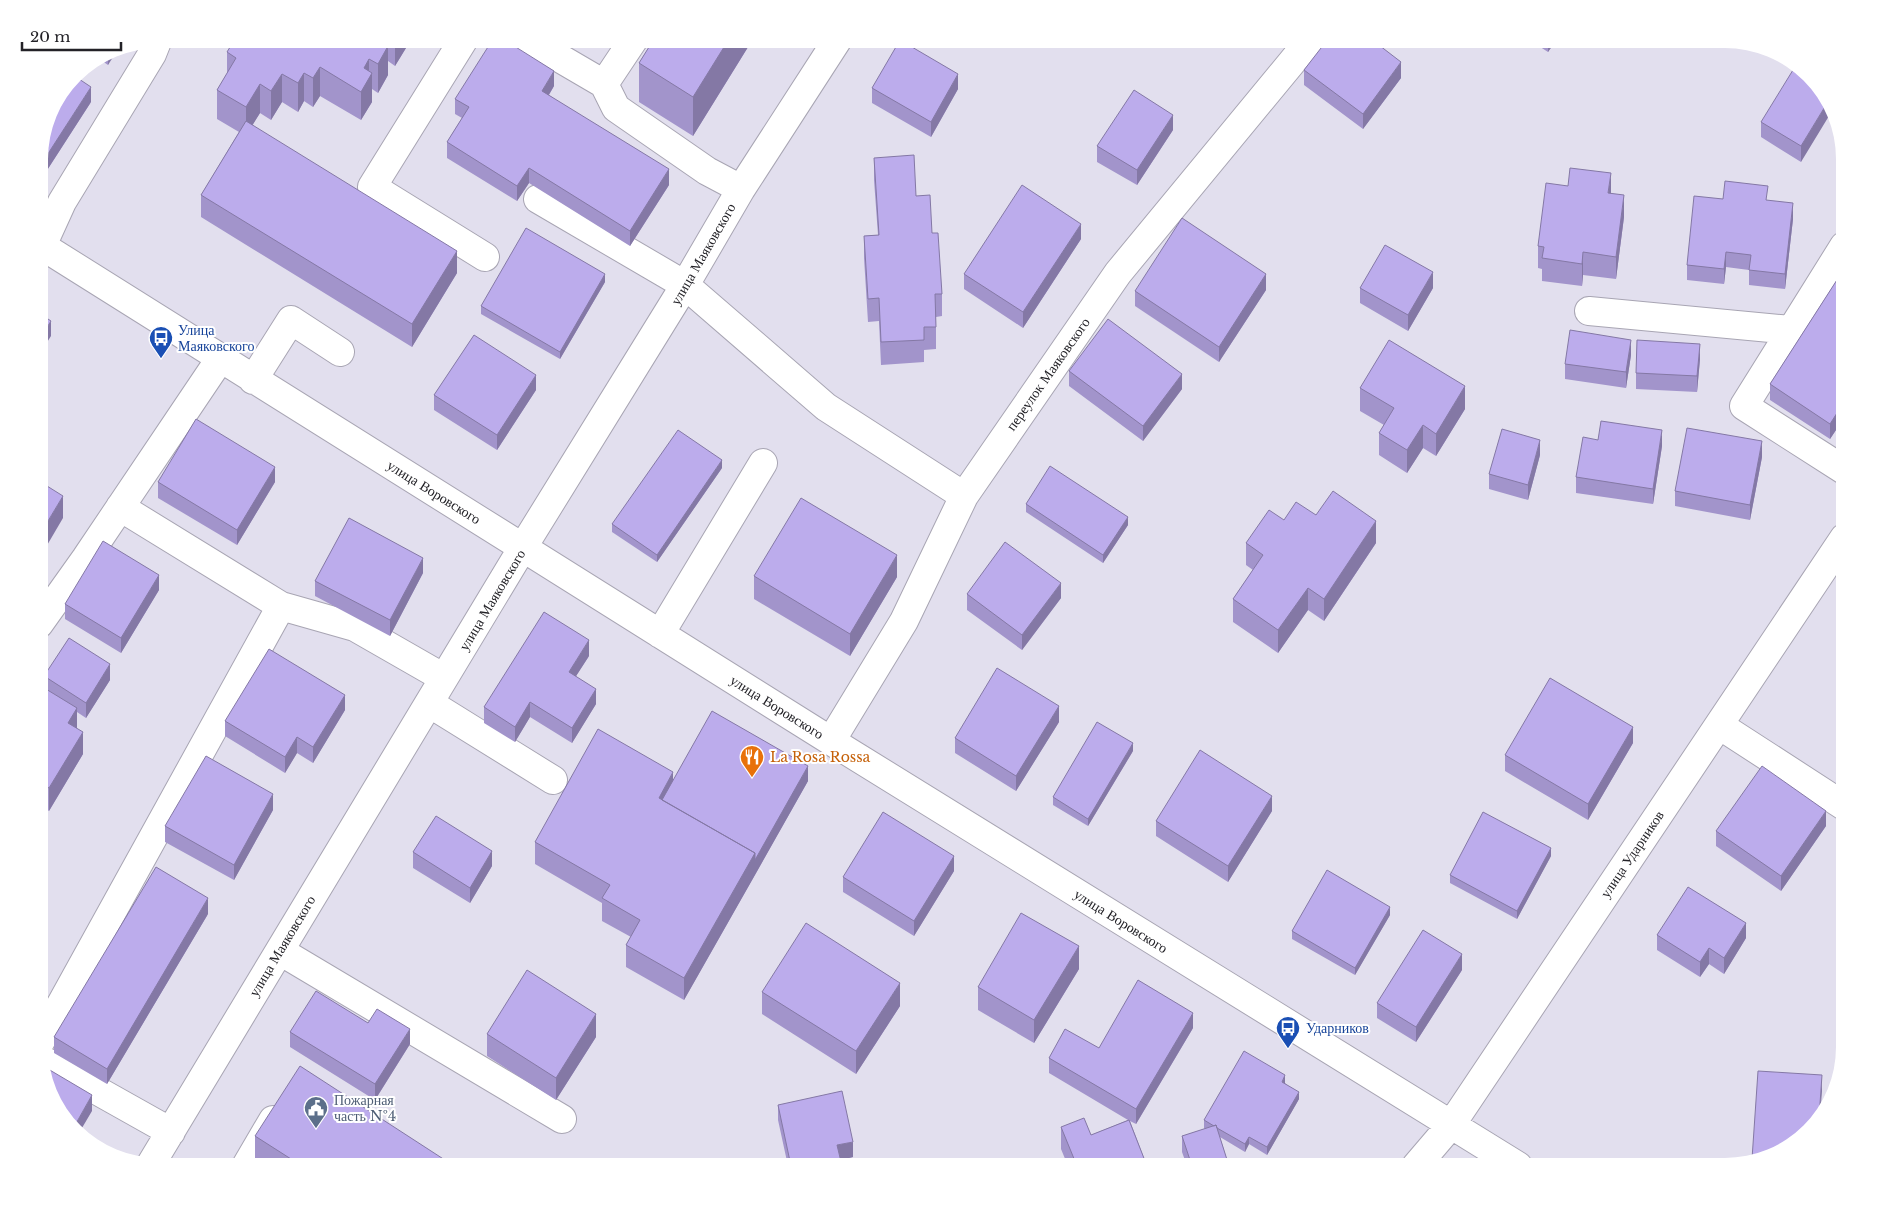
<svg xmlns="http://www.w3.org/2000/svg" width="1883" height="1205" viewBox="0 0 1883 1205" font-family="'Libre Baskerville',serif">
<rect width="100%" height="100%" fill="#e2dfee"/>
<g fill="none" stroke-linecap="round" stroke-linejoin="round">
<g stroke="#a8a5b3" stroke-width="30">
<path id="minor" d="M464,39L372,187L485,257
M527,39L604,84L616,108L707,171L741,189
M604,84L634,39
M538,199L685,285L826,407L964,496
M39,244L831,741L1518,1166
M42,246L62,202L152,54L158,39
M1844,246L1744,406L1844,470
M1589,311L1791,330
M253,380L291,320L340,352
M120,507L281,606L355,627L444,678
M39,624L86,558L220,359
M660,634L763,463
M429,703L553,780
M1719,725L1844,806
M831,741L904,621L964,496L1118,273L1311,39
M280,951L562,1119
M39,1044L281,606
M41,1059L171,1132
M151,1164L523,547L685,285L741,189L838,39
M246,1166L273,1120
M1416,1166L1451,1125L1844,538"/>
</g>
<use href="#minor" stroke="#fff" stroke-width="28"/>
</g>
<path fill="#a294cb" d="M235,39H406V48L395,66L388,61V75L378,93L372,89V102L361,120L320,96L313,107L304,101L298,112L282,102L271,120L260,113L252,125L457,273L412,347L201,217V195L239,132L217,119V90L227,74V52Z
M654,39H753L693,136L639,102V63Z
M1528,39H1557L1548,52Z
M113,48L108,65L98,58Z
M1304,70L1401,78L1363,129L1304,85Z
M1812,82L1801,162L1761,137V122Z
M554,86L549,95L669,185L630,246L529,183L517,201L447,158V142L462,118L455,114V99Z
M872,88L958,89L931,137L872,103Z
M91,102L42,178L39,176V151Z
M1173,130L1137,185L1097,162V146Z
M874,158L916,196L932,233L942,294V316L936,317V349L924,350V362L881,365L879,321L868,322L864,258V236L878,235L874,180Z
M1611,193L1624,217L1616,279L1583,275L1582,286L1542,281V269L1538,268V246Z
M1723,199L1768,201L1793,219L1785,289L1749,285V270L1726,267L1724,284L1687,280V265Z
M1081,239L1023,328L964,289V274Z
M1844,269V418L1830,439L1770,400V384Z
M605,282L560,359L481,314V306Z
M1360,288H1433L1408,331L1360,303Z
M1266,290L1219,362L1135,306V291Z
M1631,355L1626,388L1565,379V364Z
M1700,359L1697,392L1636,389V373Z
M1069,371L1182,389L1143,441L1069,386Z
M1360,388L1465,409L1436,456L1423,448L1407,473L1379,455V433L1384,425L1360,411Z
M536,390L497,450L434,410V395Z
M1598,440L1662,446L1653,504L1576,493V477Z
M1540,455L1528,500L1489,489V474Z
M1762,457L1750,520L1675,506V491Z
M722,468L657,562L612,532V524Z
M158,482H275L237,545L158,498Z
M1026,504L1128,525L1103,563L1026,512Z
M1316,515L1376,543L1324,621L1308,610L1278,653L1233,622V599L1253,570L1246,565V543L1284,520Z
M423,573L390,636L315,596V581Z
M754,576L897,577L850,656L754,599Z
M159,590L121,653L65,619V604Z
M967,594L1061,598L1022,650L967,610Z
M589,656L576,676L596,704L572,743L530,717L515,742L484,723V707Z
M44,676L110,680L86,718L77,712V728L83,754L49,811L39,805V689L44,688Z
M345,710L313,763L297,753L285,773L225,736V721Z
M1059,722L1016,791L955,753V738Z
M1633,743L1588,820L1505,771V755Z
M1133,751L1088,826L1053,805V797Z
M673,779L808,781L684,1000L626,967V945L631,937L602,921V903L535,864V842Z
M273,810L234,880L165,842V826Z
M1272,811L1228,882L1156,836V821Z
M1826,826L1781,891L1716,846V831Z
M413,852L492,866L470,903L413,868Z
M1551,856L1517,919L1450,883V875Z
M954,871L914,936L843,892V877Z
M208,914L107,1084L54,1053V1037Z
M1390,915L1355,975L1292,939V931Z
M1657,935L1746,938L1724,974L1709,964L1700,977L1657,950Z
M1079,969L1034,1043L978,1010V987Z
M1462,970L1416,1042L1377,1018V1003Z
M762,992L900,1006L856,1074L762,1014Z
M368,1023L410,1044L375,1100L290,1047V1032Z
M1193,1028L1136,1124L1130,1121L1147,1166H1068L1061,1149V1127L1091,1135L1128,1120L1049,1073V1058L1099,1048Z
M487,1034L596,1037L556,1100L487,1056Z
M1285,1083L1299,1099L1267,1155L1249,1144L1245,1152L1220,1137L1229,1166H1187L1182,1152V1136L1205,1129L1204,1128V1120Z
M778,1105L853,1157L840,1160L842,1166H788L778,1120Z
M255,1136L448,1166H258L255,1164Z"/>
<path fill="#8478a5" d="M382,39H387V49L388,46V75L378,93V64L381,41Z
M395,39H406V48L395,66Z
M729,39H753L693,136V97Z
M1552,39H1557L1548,52V44Z
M120,46L108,65V51L113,48Z
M369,59V78L372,73V102L361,120V92L364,68Z
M1401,62V78L1363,129V114Z
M320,67V96L313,107V78Z
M554,71V86L542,106V91Z
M304,73V101L298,112V83Z
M282,74V102L271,120V91Z
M958,74V89L931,137V122Z
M260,84V113L246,136V107Z
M91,87V102L42,178V163Z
M1829,100L1832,111L1801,162V146Z
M1173,115V130L1137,185V170Z
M529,168V183L517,201V186Z
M669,169V185L630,246V231Z
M1611,173V196L1608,193Z
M1624,195V217L1616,279V257Z
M1793,203V219L1785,289V274Z
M1081,224V239L1023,328V312Z
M457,251V273L412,347V324Z
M1583,252V275L1582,286V264Z
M1726,252V267L1724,284V269Z
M1433,272V288L1408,331V315Z
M605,274V282L560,359V352Z
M1266,274V290L1219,362V347Z
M51,321V336L39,355V340Z
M1631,340V355L1626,388V372Z
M1700,344V359L1697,392V376Z
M1182,374V389L1143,441V426Z
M536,375V390L497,450V435Z
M1465,386V409L1436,456V434Z
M1844,402V418L1830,439V424Z
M1423,425V448L1407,473V450Z
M1662,430V446L1653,504V489Z
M1540,440V455L1528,500V485Z
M1762,441V457L1750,520V505Z
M722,460V468L657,562V555Z
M275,467V482L237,545V530Z
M63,496V518L39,559V536Z
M1128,517V525L1103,563V555Z
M1376,521V543L1324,621V599Z
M897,555V577L850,656V634Z
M423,558V573L390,636V620Z
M159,575V590L121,653V638Z
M1061,583V598L1022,650V635Z
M1308,588V610L1278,653V630Z
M589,640V656L569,687V672Z
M110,664V680L86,718V703Z
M596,689V704L572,743V728Z
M345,695V710L313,763V747Z
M530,702V717L515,742V727Z
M1059,706V722L1016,791V776Z
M77,708V731L68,723Z
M1633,727V743L1588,820V804Z
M83,732V754L49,811V788Z
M297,737V753L285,773V757Z
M1133,743V751L1088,826V819Z
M808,766V781L755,875V860Z
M673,772V795L665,809L659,798Z
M273,794V810L234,880V865Z
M1272,796V811L1228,882V866Z
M1826,811V826L1781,891V876Z
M1551,848V856L1517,919V911Z
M492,851V866L470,903V888Z
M755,853V875L684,1000V978Z
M954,856V871L914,936V921Z
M208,898V914L107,1084V1069Z
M1390,907V915L1355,975V968Z
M1746,923V938L1724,974V958Z
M1079,946V969L1034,1043V1020Z
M1709,948V964L1700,977V962Z
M1462,954V970L1416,1042V1027Z
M900,983V1006L856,1074V1051Z
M1193,1013V1028L1136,1124V1109Z
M596,1014V1037L556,1100V1078Z
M410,1029V1044L375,1100V1084Z
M1285,1075V1083L1282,1090V1082Z
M1822,1075V1091L1820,1117L1819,1118Z
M1299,1092V1099L1267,1155V1147Z
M92,1095V1111L79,1133L74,1127Z
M1249,1137V1144L1245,1152V1144Z
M853,1142V1157L837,1161V1145Z"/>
<path fill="#bcacec" stroke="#8478a5" d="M235,39H382L381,41L388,46L378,64L369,59L364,68L372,73L361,92L320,67L313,78L304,73L298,83L282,74L271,91L260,84L246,107L217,90L236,58L227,52Z
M493,39H503L554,71L542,91L669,169L630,231L529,168L517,186L447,142L469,107L455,99Z
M654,39H729L693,97L639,63Z
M1328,39H1371L1401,62L1363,114L1304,70Z
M1540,39H1552L1548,44Z
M900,40L958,74L931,122L872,88Z
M1793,70L1812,82L1829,100L1801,146L1761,122Z
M73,75L91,87L42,163L39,160V151L48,112Z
M1134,90L1173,115L1137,170L1097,146Z
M246,121L457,251L412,324L201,195Z
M914,155L916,196L930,195L932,233H938L942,294H935L936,327H924V340L881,342L879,298L868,299L864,236L879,235L874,158Z
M1570,168L1611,173L1608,193L1624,195L1616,257L1583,252L1582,264L1542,258L1544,247L1538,246L1546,183L1568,186Z
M1725,181L1768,186L1766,200L1793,203L1785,274L1749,270L1751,255L1726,252L1724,269L1687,265L1694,196L1723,199Z
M1022,185L1081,224L1023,312L964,274Z
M1182,218L1266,274L1219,347L1135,291Z
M526,228L605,274L560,352L481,306Z
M1385,245L1433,272L1408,315L1360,288Z
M1844,269V402L1830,424L1770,384Z
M39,313L51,321L39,340Z
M1108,319L1182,374L1143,426L1069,371Z
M1570,330L1631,340L1626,372L1565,364Z
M474,335L536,375L497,435L434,395Z
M1389,340L1465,386L1436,434L1423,425L1407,450L1379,433L1394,408L1360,388Z
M1637,340L1700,344L1697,376L1636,373Z
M196,419L275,467L237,530L158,482Z
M1601,421L1662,430L1653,489L1576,477L1583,437L1598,440Z
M1687,428L1762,441L1750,505L1675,491Z
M1502,429L1540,440L1528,485L1489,474Z
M678,430L722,460L657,555L612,524Z
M1050,466L1128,517L1103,555L1026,504Z
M39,481L63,496L39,536Z
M1333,491L1376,521L1324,599L1308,588L1278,630L1233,599L1263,555L1246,543L1269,510L1284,520L1296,502L1316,515Z
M801,498L897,555L850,634L754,576Z
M349,518L423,558L390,620L315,581Z
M103,541L159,575L121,638L65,604Z
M1005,542L1061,583L1022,635L967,594Z
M544,612L589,640L569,672L596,689L572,728L530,702L515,727L484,707Z
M69,638L110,664L86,703L44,676Z
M269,649L345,695L313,747L297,737L285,757L225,721Z
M997,668L1059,706L1016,776L955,738Z
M1550,678L1633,727L1588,804L1505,755Z
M41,686L77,708L68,723L83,732L49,788L39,782V689Z
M712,711L808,766L755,860V853L662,800Z
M1097,722L1133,743L1088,819L1053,797Z
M598,729L673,772L659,798L755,853L684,978L626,945L640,920L602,898L610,885L535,842Z
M1200,750L1272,796L1228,866L1156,821Z
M206,756L273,794L234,865L165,826Z
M1762,766L1826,811L1781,876L1716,831Z
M883,812L954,856L914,921L843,877Z
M1483,812L1551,848L1517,911L1450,875Z
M436,816L492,851L470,888L413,852Z
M156,867L208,898L107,1069L54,1037Z
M1327,870L1390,907L1355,968L1292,931Z
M1688,887L1746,923L1724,958L1709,948L1700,962L1657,935Z
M1021,913L1079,946L1034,1020L978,987Z
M806,923L900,983L856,1051L762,992Z
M1423,930L1462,954L1416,1027L1377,1003Z
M527,970L596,1014L556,1078L487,1034Z
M1138,980L1193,1013L1136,1109L1049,1058L1065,1029L1099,1048Z
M316,991L368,1023L377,1009L410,1029L375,1084L290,1032Z
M1244,1051L1285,1075L1282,1082L1299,1092L1267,1147L1249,1137L1245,1144L1217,1128L1216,1125L1214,1126L1204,1120Z
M43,1066L92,1095L74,1127L55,1107Z
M300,1066L448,1162L445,1166H302L255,1136Z
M1758,1071L1822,1075L1819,1118L1784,1150L1752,1159Z
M842,1091L853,1142L837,1145L842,1166H791L778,1105Z
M1084,1118L1091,1135L1129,1120L1147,1166H1077L1061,1127Z
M1216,1125L1229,1166H1192L1182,1136Z"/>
<defs>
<g id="bus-pin" transform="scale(1.25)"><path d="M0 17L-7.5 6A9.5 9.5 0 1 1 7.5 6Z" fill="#1a4fb4" stroke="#fff"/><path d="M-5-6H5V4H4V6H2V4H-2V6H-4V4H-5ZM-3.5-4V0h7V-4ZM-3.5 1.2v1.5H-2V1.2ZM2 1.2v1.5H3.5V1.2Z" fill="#fff"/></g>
<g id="restaurant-pin" transform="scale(1.25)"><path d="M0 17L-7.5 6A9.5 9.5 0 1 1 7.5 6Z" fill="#e8710a" stroke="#fff"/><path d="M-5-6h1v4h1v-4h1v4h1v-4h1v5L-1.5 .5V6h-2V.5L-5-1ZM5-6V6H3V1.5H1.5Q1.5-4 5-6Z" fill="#fff"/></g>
<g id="civic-pin" transform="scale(1.25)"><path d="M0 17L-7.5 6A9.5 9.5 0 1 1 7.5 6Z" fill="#5c6f8a" stroke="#fff"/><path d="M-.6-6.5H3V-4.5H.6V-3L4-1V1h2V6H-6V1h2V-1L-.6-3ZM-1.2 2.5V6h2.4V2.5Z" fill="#fff"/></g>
</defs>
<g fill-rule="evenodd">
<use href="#bus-pin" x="161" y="338"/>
<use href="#restaurant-pin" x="752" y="757"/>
<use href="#bus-pin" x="1288" y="1028"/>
<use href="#civic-pin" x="316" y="1108"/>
</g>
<g text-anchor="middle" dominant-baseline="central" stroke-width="4" stroke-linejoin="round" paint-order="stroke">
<g font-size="14" fill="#232227" stroke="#fff">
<text transform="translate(703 254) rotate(-60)">улица Маяковского</text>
<text transform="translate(1048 374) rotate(-55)">переулок Маяковского</text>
<text transform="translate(434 492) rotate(32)">улица Воровского</text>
<text transform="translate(492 600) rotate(-59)">улица Маяковского</text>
<text transform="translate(777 707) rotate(32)">улица Воровского</text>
<text transform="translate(1632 854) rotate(-56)">улица Ударников</text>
<text transform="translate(1121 921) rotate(32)">улица Воровского</text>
<text transform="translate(282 946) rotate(-59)">улица Маяковского</text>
</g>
<g font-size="14" fill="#164399" stroke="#fff" text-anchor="start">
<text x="178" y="330">Улица<tspan x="178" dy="16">Маяковского</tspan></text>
<text x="1306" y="1028">Ударников</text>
</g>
<g font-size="14" fill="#c56008" stroke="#fff" text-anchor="start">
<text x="770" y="757">La Rosa Rossa</text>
</g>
<g font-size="14" fill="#4e5e75" stroke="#fff" text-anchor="start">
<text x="334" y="1100">Пожарная<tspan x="334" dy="16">часть №4</tspan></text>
</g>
</g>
<path d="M0 0H1883V1205H0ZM159 48H1725A111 111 0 0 1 1836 159V1047A111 111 0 0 1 1725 1158H159A111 111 0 0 1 48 1047V159A111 111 0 0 1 159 48Z" fill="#fff" fill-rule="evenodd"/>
<path d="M22 42v8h99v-8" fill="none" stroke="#232227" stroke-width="2.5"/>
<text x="30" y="42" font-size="15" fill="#232227" stroke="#ffffff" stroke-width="4" paint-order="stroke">20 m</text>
</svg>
